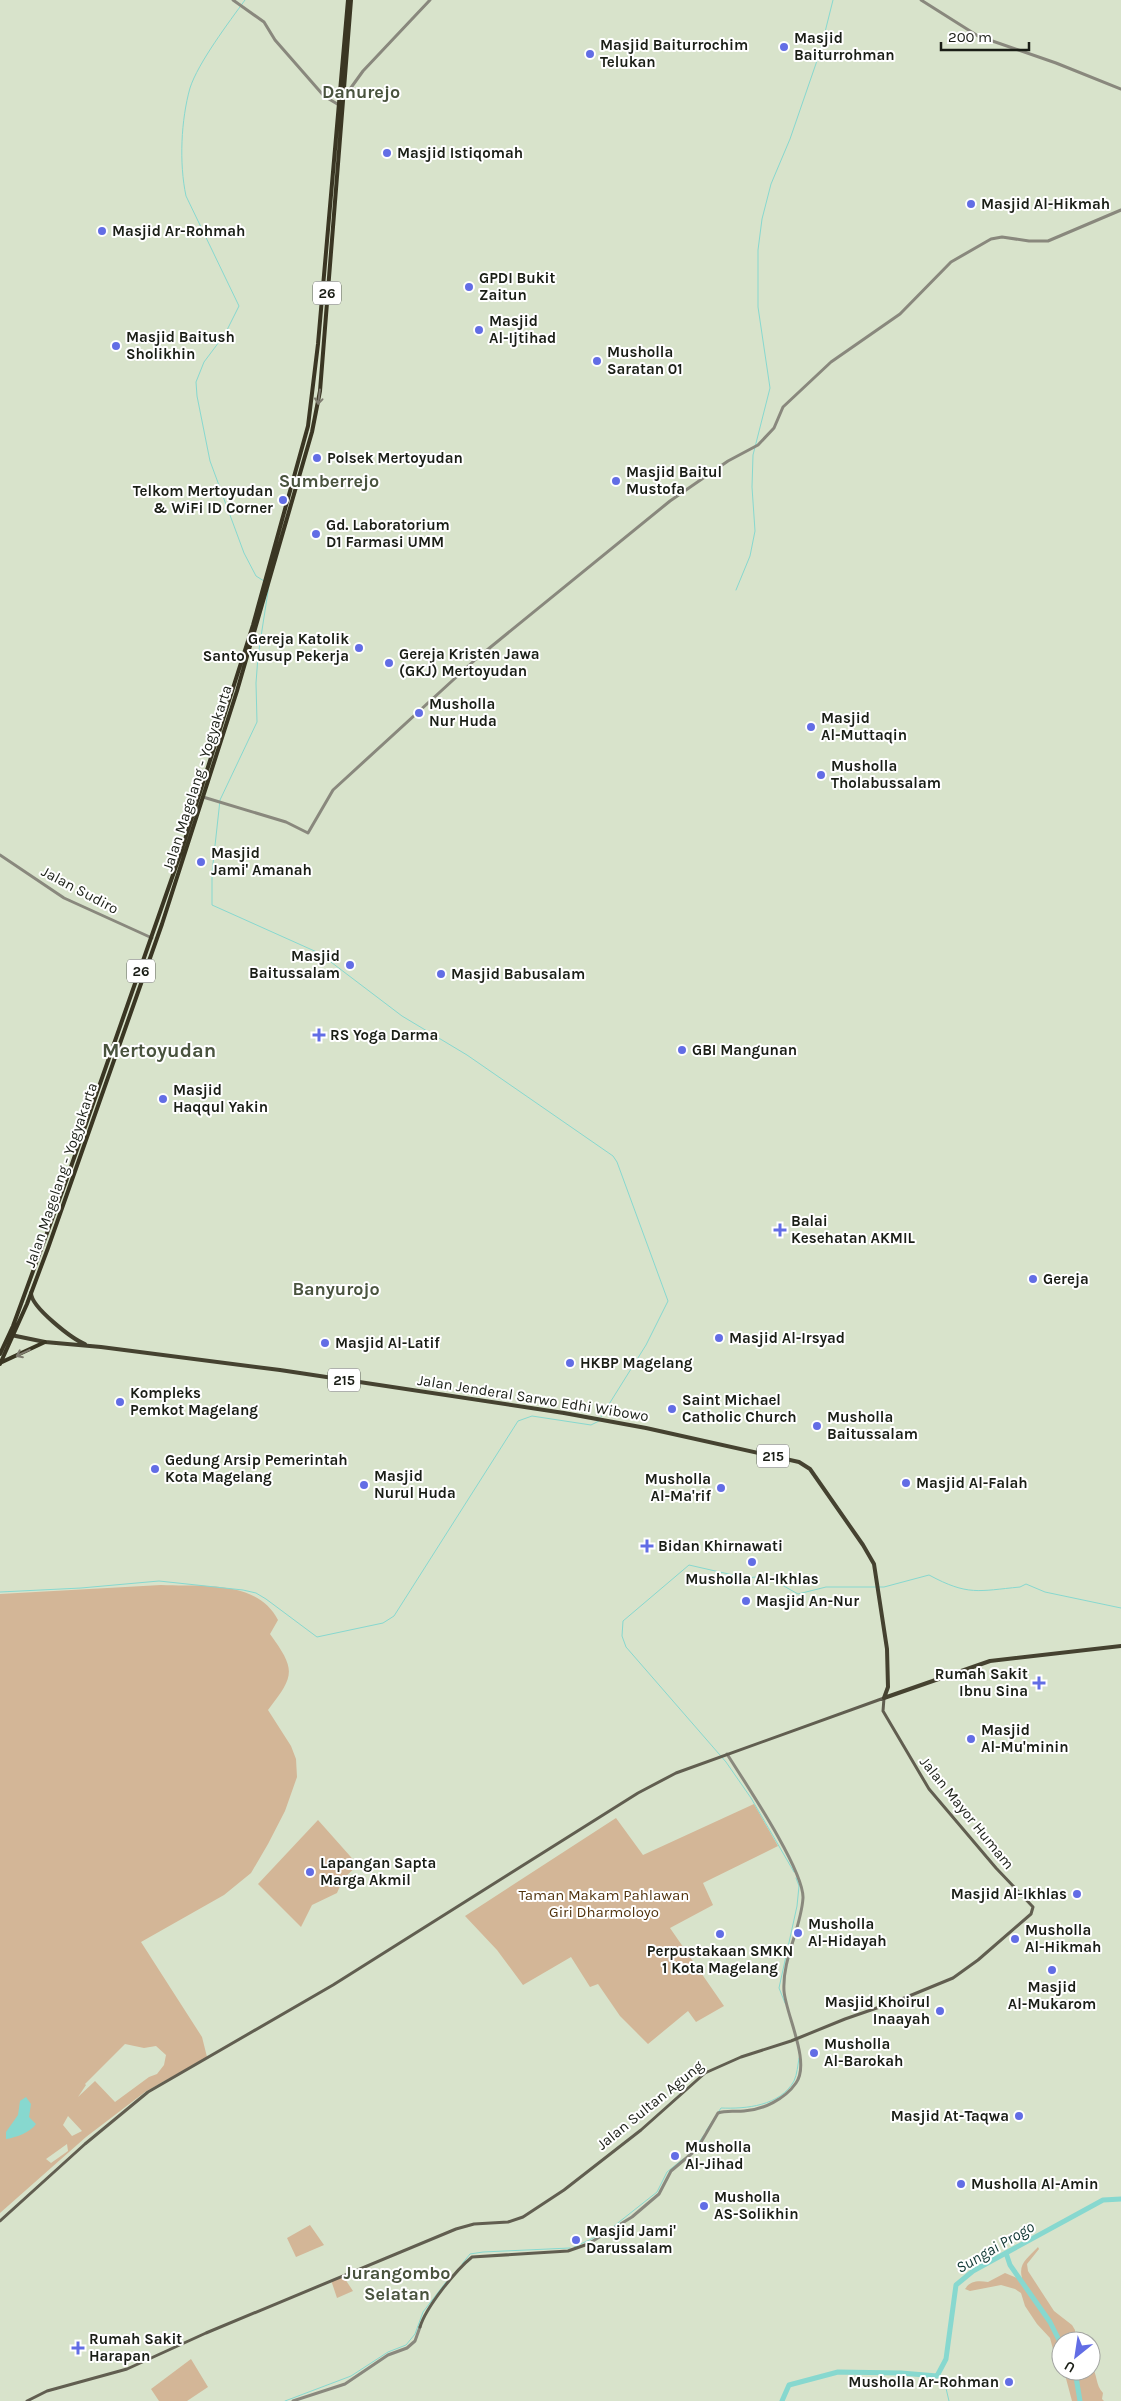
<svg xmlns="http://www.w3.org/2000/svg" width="1121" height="2401" viewBox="0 0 1121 2401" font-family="Karla,sans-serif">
<rect width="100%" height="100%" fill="#d8e3cb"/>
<path fill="#d3b697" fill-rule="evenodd" d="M161,1585C200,1587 257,1579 278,1620L270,1634C296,1670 295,1675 268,1710L291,1746L296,1759L297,1777L285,1811L268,1844L251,1873L224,1895L141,1942L202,2037L207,2057L145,2092L86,2137L0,2213V1594ZM125,2044L144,2048L156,2046L166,2055L164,2065L157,2074L149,2077L115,2102L95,2081L78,2097L86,2085L85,2084ZM68,2116L82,2131L72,2136L63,2125ZM67,2144L68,2151L51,2163L46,2159Z
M754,1804L778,1846L703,1883L713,1905L670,1928L724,2006L696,2022L688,2011L648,2044L620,2016L598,1984L590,1987L571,1957L523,1985L497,1950L465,1916L616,1818L643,1855Z
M318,1820L358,1865L343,1879L337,1893L312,1905L301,1927L258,1884Z
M310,2225L324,2245L296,2257L287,2238Z
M1038,2247L1039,2249L1027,2264L1028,2271L1054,2311L1072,2325L1075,2330V2341H1061V2361L1053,2349L1050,2338L1037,2324L1025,2306L1021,2293L1015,2289L1001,2285L970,2291L965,2289C971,2280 979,2281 988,2282L1005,2273L1017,2278H1022C1018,2263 1028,2258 1038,2247Z
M343,2276L353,2291L337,2298L331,2280Z
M191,2359L208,2387L187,2401H159L151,2389Z
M1091,2366C1098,2374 1095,2385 1103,2393L1102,2399L1104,2401H1072L1064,2371H1091Z"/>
<path fill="#87d8cf" d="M26,2097L31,2104L29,2117L36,2124C31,2132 15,2138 6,2139V2132L18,2115L20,2101Z"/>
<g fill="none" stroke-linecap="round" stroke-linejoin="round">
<path stroke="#87d8cf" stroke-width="1" d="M245,0C229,22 198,63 190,88C181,120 179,163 186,196L239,306L225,334L204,362L196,382L197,396L210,461L244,553L256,576L264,581
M269,585L258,656L256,683L257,722L220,800L212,873V905L319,953L402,1016L467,1055L613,1156L617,1162L668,1301L646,1345L601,1417
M736,590L750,556L755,531L752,487L753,455L770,388L758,307V250L762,219L771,184L790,139L820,52L833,0
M0,1592L81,1588L159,1581L243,1590L256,1593L266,1599L317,1637L383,1623L394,1616L518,1421L532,1416L591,1425L599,1421
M794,1872L751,1798L726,1762L626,1647L622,1636L623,1621L689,1565L746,1578L766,1576L798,1594L826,1587H884L929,1575C968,1596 978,1591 1020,1587L1026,1584L1045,1592L1121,1608
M785,2003L779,1988L797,1906L799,1886L796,1878
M706,2131L721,2108C746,2109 780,2106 794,2081C797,2075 798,2064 799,2058
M692,2152L704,2135
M614,2226L657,2192L667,2172L683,2159
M574,2247L598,2236
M462,2264L470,2254L483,2252L570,2248
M937,2376L945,2384L949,2401
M285,2401L351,2376L388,2352L406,2345L415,2334L423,2312L446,2282"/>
<path stroke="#87d8cf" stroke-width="5" d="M1006,2253L1010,2265L1050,2322L1061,2344
M1075,2371L1080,2401
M782,2401L789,2385L838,2372L901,2373L937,2376L946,2359L956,2285L973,2271L1103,2200L1121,2199"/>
<path stroke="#89887d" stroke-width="3" d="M233,0L264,22L275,40L324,96L339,105
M921,0L978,36L1056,63L1121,89
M345,96L363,71L430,0
M203,797L286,822L308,833L333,790L476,659L670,501L728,461L758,445L774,428L783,407L831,362L900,314L951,262L991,239L1002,237L1029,241H1048L1121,210
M0,855L64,898L152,938
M588,2244L632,2217L659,2194L671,2171L697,2149L718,2113C726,2110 735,2112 744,2111C763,2110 785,2099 796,2083C811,2062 786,2015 784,1991C782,1959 801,1929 803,1898C804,1870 744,1781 727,1754
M293,2401L345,2384L388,2355L407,2348L415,2341L420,2327"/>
<path stroke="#615e50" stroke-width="3" d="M0,2221L85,2144L148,2092L333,1985L638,1793L676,1773L884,1698
M420,2327C426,2307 456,2270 472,2257L568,2251L588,2244
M27,2401L47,2391L127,2369L206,2333L456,2229L474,2224L508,2222L523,2217L564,2190L641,2130L705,2073L741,2057L791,2041L845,2019L897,2001L953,1978L978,1960L1031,1914L1033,1907L996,1868L929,1789L883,1711L884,1698"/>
<path stroke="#454230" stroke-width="4" d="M31,1293C31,1307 72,1339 85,1344
M11,1335L45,1342L101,1347L280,1370L564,1413L646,1428L799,1462L810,1469L863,1545L874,1564L887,1649L888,1687L884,1698
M884,1698L990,1661L1121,1646"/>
<path stroke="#3a3623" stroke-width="4" d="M0,1354L13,1326L66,1181L181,852L253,625L308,426L318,344L348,0
M0,1363L45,1342
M0,1364L27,1304L48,1248L162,924L237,691L312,432L320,391L351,0"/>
</g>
<defs><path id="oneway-shaft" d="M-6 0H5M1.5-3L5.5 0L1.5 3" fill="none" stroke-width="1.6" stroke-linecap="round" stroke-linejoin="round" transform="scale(1.25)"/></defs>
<g stroke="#7f7c70">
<use href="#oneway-shaft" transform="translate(319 397) rotate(97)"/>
<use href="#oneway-shaft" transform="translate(23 1353) rotate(155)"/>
</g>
<g fill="#626de5" stroke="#fff" stroke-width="2">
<circle cx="784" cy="47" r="5"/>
<circle cx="590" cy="54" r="5"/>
<circle cx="387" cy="153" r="5"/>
<circle cx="971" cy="204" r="5"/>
<circle cx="102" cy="231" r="5"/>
<circle cx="469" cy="287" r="5"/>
<circle cx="479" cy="330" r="5"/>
<circle cx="116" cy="346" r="5"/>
<circle cx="597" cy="361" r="5"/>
<circle cx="317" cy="458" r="5"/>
<circle cx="616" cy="481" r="5"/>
<circle cx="283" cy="500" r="5"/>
<circle cx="316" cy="534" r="5"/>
<circle cx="359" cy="648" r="5"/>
<circle cx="389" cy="663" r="5"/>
<circle cx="419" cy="713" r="5"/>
<circle cx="811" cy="727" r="5"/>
<circle cx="821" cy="775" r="5"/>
<circle cx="201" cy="862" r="5"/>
<circle cx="350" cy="965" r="5"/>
<circle cx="441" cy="974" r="5"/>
<path d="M316.5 1027.5h5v5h5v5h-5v5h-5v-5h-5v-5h5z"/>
<circle cx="682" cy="1050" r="5"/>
<circle cx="163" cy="1099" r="5"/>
<path d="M777.5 1222.5h5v5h5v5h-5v5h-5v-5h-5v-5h5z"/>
<circle cx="1033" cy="1279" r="5"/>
<circle cx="719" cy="1338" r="5"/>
<circle cx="325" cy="1343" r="5"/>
<circle cx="570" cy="1363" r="5"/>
<circle cx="120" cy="1402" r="5"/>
<circle cx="672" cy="1409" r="5"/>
<circle cx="817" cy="1426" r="5"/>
<circle cx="155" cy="1469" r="5"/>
<circle cx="906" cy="1483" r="5"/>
<circle cx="364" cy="1485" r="5"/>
<circle cx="721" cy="1488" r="5"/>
<path d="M644.5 1538.5h5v5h5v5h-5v5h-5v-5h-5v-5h5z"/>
<circle cx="752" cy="1562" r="5"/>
<circle cx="746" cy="1601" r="5"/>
<path d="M1036.5 1675.5h5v5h5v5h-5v5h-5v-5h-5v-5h5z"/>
<circle cx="971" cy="1739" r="5"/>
<circle cx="310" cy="1872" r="5"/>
<circle cx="1077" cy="1894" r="5"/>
<circle cx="798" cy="1933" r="5"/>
<circle cx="720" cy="1934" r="5"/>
<circle cx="1015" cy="1939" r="5"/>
<circle cx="1052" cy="1970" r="5"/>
<circle cx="940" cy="2011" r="5"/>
<circle cx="814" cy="2053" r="5"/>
<circle cx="1019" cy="2116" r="5"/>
<circle cx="675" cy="2156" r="5"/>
<circle cx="961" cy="2184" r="5"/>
<circle cx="704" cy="2206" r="5"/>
<circle cx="576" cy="2240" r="5"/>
<path d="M75.5 2340.5h5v5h5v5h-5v5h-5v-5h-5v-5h5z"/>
<circle cx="1009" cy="2382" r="5"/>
</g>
<g text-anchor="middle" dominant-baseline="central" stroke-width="4" stroke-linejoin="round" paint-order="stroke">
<g fill="#fff" stroke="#5f625c" stroke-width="1">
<rect x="313" y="281.5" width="28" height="23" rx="4"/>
<rect x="127" y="959.5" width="28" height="23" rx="4"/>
<rect x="328" y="1368.5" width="32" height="23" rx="4"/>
<rect x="757" y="1444.5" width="32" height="23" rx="4"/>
</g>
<g font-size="14" font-weight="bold" fill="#1a1e16">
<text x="327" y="293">26</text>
<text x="141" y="971">26</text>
<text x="344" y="1380">215</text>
<text x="773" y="1456">215</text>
</g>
<g font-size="15" font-weight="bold" fill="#1a1e16" stroke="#fff" text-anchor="start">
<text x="794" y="38">Masjid<tspan x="794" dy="17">Baiturrohman</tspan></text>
<text x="600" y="45">Masjid Baiturrochim<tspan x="600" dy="17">Telukan</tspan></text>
<text x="397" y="153">Masjid Istiqomah</text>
<text x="981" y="204">Masjid Al-Hikmah</text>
<text x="112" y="231">Masjid Ar-Rohmah</text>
<text x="479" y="278">GPDI Bukit<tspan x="479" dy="17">Zaitun</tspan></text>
<text x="489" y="321">Masjid<tspan x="489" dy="17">Al-Ijtihad</tspan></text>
<text x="126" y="337">Masjid Baitush<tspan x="126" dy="17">Sholikhin</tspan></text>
<text x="607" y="352">Musholla<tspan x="607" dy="17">Saratan 01</tspan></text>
<text x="327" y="458">Polsek Mertoyudan</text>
<text x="626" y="472">Masjid Baitul<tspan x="626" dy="17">Mustofa</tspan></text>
<text x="273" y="491" text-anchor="end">Telkom Mertoyudan<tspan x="273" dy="17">&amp; WiFi ID Corner</tspan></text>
<text x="326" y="525">Gd. Laboratorium<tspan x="326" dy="17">D1 Farmasi UMM</tspan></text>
<text x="349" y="639" text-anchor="end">Gereja Katolik<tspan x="349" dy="17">Santo Yusup Pekerja</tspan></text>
<text x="399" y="654">Gereja Kristen Jawa<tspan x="399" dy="17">(GKJ) Mertoyudan</tspan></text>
<text x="429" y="704">Musholla<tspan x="429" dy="17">Nur Huda</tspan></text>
<text x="821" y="718">Masjid<tspan x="821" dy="17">Al-Muttaqin</tspan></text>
<text x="831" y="766">Musholla<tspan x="831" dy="17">Tholabussalam</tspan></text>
<text x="211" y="853">Masjid<tspan x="211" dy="17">Jami' Amanah</tspan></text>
<text x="340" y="956" text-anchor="end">Masjid<tspan x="340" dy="17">Baitussalam</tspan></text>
<text x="451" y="974">Masjid Babusalam</text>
<text x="330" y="1035">RS Yoga Darma</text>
<text x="692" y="1050">GBI Mangunan</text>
<text x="173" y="1090">Masjid<tspan x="173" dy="17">Haqqul Yakin</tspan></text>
<text x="791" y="1221">Balai<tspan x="791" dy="17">Kesehatan AKMIL</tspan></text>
<text x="1043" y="1279">Gereja</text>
<text x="729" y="1338">Masjid Al-Irsyad</text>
<text x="335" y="1343">Masjid Al-Latif</text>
<text x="580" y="1363">HKBP Magelang</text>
<text x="130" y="1393">Kompleks<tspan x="130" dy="17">Pemkot Magelang</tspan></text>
<text x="682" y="1400">Saint Michael<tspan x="682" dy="17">Catholic Church</tspan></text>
<text x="827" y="1417">Musholla<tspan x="827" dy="17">Baitussalam</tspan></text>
<text x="165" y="1460">Gedung Arsip Pemerintah<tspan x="165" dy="17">Kota Magelang</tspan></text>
<text x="374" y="1476">Masjid<tspan x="374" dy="17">Nurul Huda</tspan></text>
<text x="711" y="1479" text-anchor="end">Musholla<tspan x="711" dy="17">Al-Ma'rif</tspan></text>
<text x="916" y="1483">Masjid Al-Falah</text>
<text x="658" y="1546">Bidan Khirnawati</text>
<text x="752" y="1579" text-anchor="middle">Musholla Al-Ikhlas</text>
<text x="756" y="1601">Masjid An-Nur</text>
<text x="1028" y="1674" text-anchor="end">Rumah Sakit<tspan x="1028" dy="17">Ibnu Sina</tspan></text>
<text x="981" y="1730">Masjid<tspan x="981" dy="17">Al-Mu'minin</tspan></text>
<text x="320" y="1863">Lapangan Sapta<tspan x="320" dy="17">Marga Akmil</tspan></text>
<text x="1067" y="1894" text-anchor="end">Masjid Al-Ikhlas</text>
<text x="808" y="1924">Musholla<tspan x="808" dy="17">Al-Hidayah</tspan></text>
<text x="1025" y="1930">Musholla<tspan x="1025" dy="17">Al-Hikmah</tspan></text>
<text x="720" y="1951" text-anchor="middle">Perpustakaan SMKN<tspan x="720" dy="17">1 Kota Magelang</tspan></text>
<text x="1052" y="1987" text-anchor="middle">Masjid<tspan x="1052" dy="17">Al-Mukarom</tspan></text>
<text x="930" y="2002" text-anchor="end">Masjid Khoirul<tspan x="930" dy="17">Inaayah</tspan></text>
<text x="824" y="2044">Musholla<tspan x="824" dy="17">Al-Barokah</tspan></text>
<text x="1009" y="2116" text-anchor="end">Masjid At-Taqwa</text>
<text x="685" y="2147">Musholla<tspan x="685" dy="17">Al-Jihad</tspan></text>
<text x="971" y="2184">Musholla Al-Amin</text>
<text x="714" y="2197">Musholla<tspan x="714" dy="17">AS-Solikhin</tspan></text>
<text x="586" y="2231">Masjid Jami'<tspan x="586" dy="17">Darussalam</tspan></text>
<text x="89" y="2339">Rumah Sakit<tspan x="89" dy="17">Harapan</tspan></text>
<text x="999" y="2382" text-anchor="end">Musholla Ar-Rohman</text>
</g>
<g font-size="15" fill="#1a1e16" stroke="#fff">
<text transform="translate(197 778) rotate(-72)">Jalan Magelang - Yogyakarta</text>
<text transform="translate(80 890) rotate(28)">Jalan Sudiro</text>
<text transform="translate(61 1175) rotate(-71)">Jalan Magelang - Yogyakarta</text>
<text transform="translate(533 1398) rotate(9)">Jalan Jenderal Sarwo Edhi Wibowo</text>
<text transform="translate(967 1813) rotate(51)">Jalan Mayor Humam</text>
<text transform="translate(650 2105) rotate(-39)">Jalan Sultan Agung</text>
</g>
<g font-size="15" fill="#51330d" stroke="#fff">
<text x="604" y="1895">Taman Makam Pahlawan<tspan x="604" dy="17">Giri Dharmoloyo</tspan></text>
</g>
<g font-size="16" font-style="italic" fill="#0f3733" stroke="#fff">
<text transform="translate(995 2247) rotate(-30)">Sungai Progo</text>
</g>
<g font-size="18" font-weight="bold" fill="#49533e" stroke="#fff">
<text x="361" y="92">Danurejo</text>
<text x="329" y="481">Sumberrejo</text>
<text x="336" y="1289">Banyurojo</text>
<text x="397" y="2273">Jurangombo<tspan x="397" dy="21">Selatan</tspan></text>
</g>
<g font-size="20" font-weight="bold" fill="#49533e" stroke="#fff">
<text x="159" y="1050">Mertoyudan</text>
</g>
</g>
<g transform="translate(1076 2356) rotate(210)"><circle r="24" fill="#ffffff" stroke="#a3a5a2"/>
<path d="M0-4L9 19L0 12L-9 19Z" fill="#626de5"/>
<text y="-8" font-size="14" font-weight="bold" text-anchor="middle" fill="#1a1e16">U</text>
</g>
<path d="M941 42v8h88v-8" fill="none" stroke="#1a1e16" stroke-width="2.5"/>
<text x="948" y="42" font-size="15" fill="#1a1e16" stroke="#ffffff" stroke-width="4" paint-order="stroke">200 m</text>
</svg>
